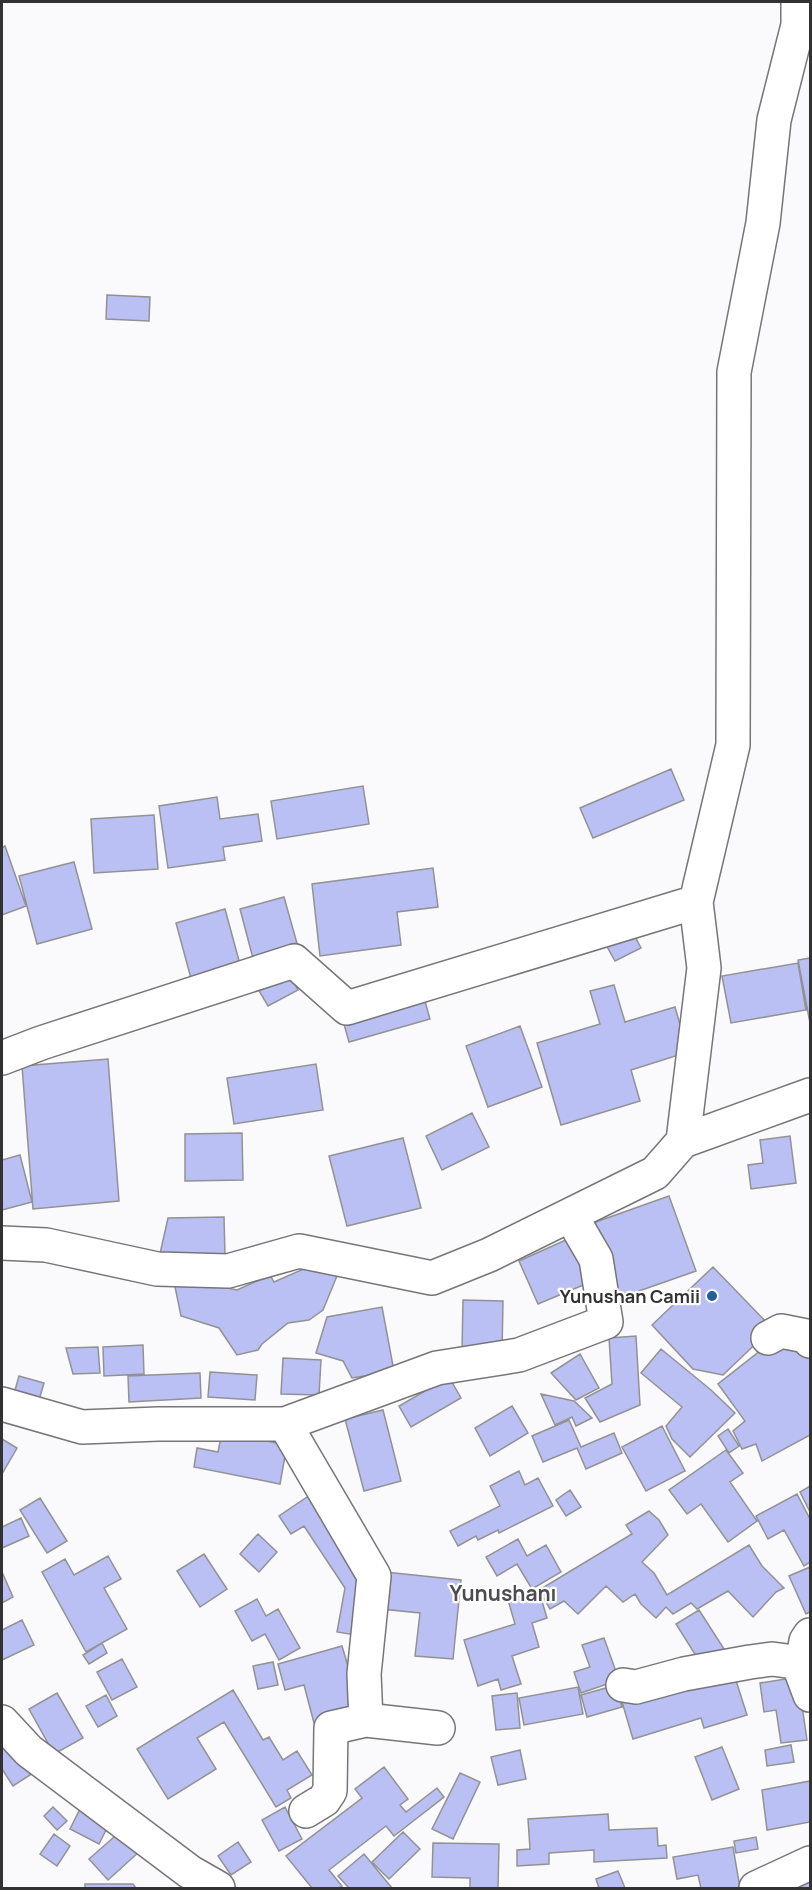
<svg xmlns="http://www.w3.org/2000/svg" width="812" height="1890" viewBox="0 0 812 1890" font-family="Manrope,sans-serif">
<rect width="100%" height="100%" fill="#fafafc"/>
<path fill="#bac0f3" stroke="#929294" stroke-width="1.5" d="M107,295L150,297L149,321L106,319Z
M671,769L684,800L593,838L580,808Z
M363,786L369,824L277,839L271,801Z
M217,797L220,819L258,814L262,841L223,847L225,860L168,868L159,806Z
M154,815L158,869L94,873L91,819Z
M5,846L26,906L2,915V848Z
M74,862L92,929L37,944L19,876Z
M433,868L438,907L397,912L401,945L320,956L312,884Z
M284,897L300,954L255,966L240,909Z
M225,909L241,968L192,982L176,923Z
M631,929L641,948L615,961L605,943Z
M810,958V1023L798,960Z
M798,963L806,1010L731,1023L722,976Z
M285,967L298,990L268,1006L255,984Z
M614,985L625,1022L675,1007L688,1052L631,1070L640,1101L561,1125L537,1043L600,1024L590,991Z
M423,994L430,1019L349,1042L342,1017Z
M520,1026L542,1087L488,1107L466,1046Z
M108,1059L119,1201L33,1209L22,1066Z
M316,1064L323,1110L234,1124L227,1078Z
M472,1113L489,1147L442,1170L426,1136Z
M242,1133L243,1180L185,1181V1134Z
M790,1136L796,1183L751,1189L748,1165L763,1163L760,1140Z
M403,1138L421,1208L347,1226L329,1156Z
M20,1155L32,1202L2,1210V1160Z
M669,1196L696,1271L619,1298L593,1223Z
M224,1217L225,1256L159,1258L168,1218Z
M568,1239L588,1283L538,1304L519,1261Z
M324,1260L337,1276L323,1310L309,1320L288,1323L262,1344L258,1350L237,1355L219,1328L181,1316L173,1277L237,1290L270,1275L274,1282Z
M713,1267L772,1328L723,1375L693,1369L652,1325Z
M463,1300L503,1301L502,1352L462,1351Z
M382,1307L394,1371L352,1378L343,1361L316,1353L327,1317Z
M636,1336L640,1405L600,1422L585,1398L612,1384L609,1338Z
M779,1336L810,1349V1435L762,1461L756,1444L742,1449L733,1431L745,1421L718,1384Z
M143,1345L144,1374L104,1376L103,1347Z
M98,1347L100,1373L73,1374L66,1348Z
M661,1349L711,1390L735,1413L690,1457L672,1439L666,1426L682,1407L641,1373Z
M580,1354L599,1388L576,1400L551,1373Z
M283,1358L321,1360L319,1395L281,1394Z
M210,1372L257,1375L255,1400L208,1397Z
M200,1373L201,1398L129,1402L128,1376Z
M19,1376L44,1383L37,1407L12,1401Z
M449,1377L461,1398L411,1427L399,1406Z
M541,1394L574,1401L592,1418L576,1426L572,1417L555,1425Z
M512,1406L528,1433L490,1456L475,1428Z
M383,1410L401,1481L364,1491L345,1419Z
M569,1420L581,1447L614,1433L622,1453L586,1469L577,1448L543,1462L532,1436Z
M662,1426L685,1471L646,1491L622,1447Z
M728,1429L739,1446L729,1453L718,1436Z
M222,1432L287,1445L280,1484L194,1467L197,1448L218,1452Z
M2,1439L17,1448L2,1474Z
M726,1450L743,1473L730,1482L757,1521L728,1542L701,1504L687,1514L669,1490Z
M519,1471L525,1485L538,1478L553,1506L499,1533L498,1530L478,1540L476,1536L458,1546L450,1531L500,1506L490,1486Z
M810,1486V1512L800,1492Z
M570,1490L581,1507L566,1516L556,1500Z
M313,1493L371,1580L361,1636L337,1632L345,1588L304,1526L291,1534L279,1516Z
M797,1494L810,1519V1562L804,1566L784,1530L768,1539L756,1516Z
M40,1498L67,1541L47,1553L20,1510Z
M649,1511L659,1520L668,1535L642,1562L654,1573L667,1595L749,1545L762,1566L784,1588L776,1592L753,1617L728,1591L697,1609L691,1603L673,1614L666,1607L656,1618L641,1604L635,1594L623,1602L606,1586L578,1614L564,1601L550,1609L539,1590L632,1534L626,1525Z
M21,1518L29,1536L2,1548V1527Z
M258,1534L277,1552L259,1572L240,1554Z
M518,1539L527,1556L546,1545L561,1572L532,1589L517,1564L497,1576L486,1557Z
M204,1554L227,1589L200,1607L177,1571Z
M108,1556L121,1579L104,1588L127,1629L86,1652L42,1572L65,1559L74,1575Z
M810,1567V1612L806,1614L789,1576Z
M2,1572L13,1597L2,1603Z
M385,1572L461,1580L453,1659L415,1656L420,1613L381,1609Z
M539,1591L547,1618L532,1623L539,1647L512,1656L521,1684L501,1690L498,1679L478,1686L464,1640L515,1624L508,1600Z
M257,1599L266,1616L278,1609L300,1648L279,1660L265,1634L252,1641L235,1611Z
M699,1610L726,1652L703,1667L676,1624Z
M22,1620L34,1645L2,1660V1630Z
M604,1638L619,1680L581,1693L574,1672L590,1667L582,1645Z
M102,1643L107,1653L89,1664L83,1655Z
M342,1646L361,1710L314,1723L304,1685L285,1690L278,1664Z
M122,1659L137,1687L112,1700L97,1672Z
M273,1662L278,1685L258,1689L253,1666Z
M732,1668L747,1715L704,1728L701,1718L633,1739L622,1702Z
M798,1677L807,1740L781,1743L776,1710L764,1712L760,1683Z
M616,1685L622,1707L587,1717L581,1695Z
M578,1687L583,1714L524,1725L519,1698Z
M233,1690L263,1740L269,1737L283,1760L297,1751L312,1775L287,1790L291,1798L276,1807L224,1722L197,1738L216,1769L168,1799L137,1749Z
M57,1693L83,1738L54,1754L29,1709Z
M517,1693L520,1728L496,1730L492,1696Z
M106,1695L117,1716L98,1727L86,1706Z
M2,1735L33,1773L13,1786L2,1769Z
M791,1745L794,1762L767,1766L765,1750Z
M722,1747L739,1789L712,1800L695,1757Z
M520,1750L526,1779L498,1785L491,1757Z
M384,1767L408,1799L400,1805L406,1812L437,1788L444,1797L394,1836L386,1826L329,1870L342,1886L339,1888H312L286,1856L362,1798L355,1789Z
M460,1773L480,1782L453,1839L432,1829Z
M810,1781V1822L767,1830L762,1790Z
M53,1807L67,1821L57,1830L44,1816Z
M285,1807L302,1839L279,1851L262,1820Z
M80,1809L109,1824L99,1844L70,1829Z
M608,1814L609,1830L657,1828L658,1846L666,1845L667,1858L594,1862V1850L549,1853V1864L517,1866V1850L530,1849L528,1819Z
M122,1830L140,1851L108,1880L89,1859Z
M403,1832L420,1849L389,1879L372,1862Z
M54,1834L70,1846L57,1866L40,1854Z
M756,1837L758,1849L736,1853L734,1841Z
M238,1842L251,1862L231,1875L218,1856Z
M433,1843L499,1844L498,1888H470V1878L432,1877Z
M733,1847L740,1888H701L698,1875L677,1879L673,1857Z
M364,1854L392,1888H349L338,1876Z
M618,1871L625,1888H599L596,1879Z
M810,1874V1888H778Z
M85,1884H133L136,1888H85Z"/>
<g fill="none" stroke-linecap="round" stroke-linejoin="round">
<g stroke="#767678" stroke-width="36">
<path id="minor" d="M2,1058L41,1043L294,961L347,1008L696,902
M683,1141L704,968L696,902L733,745L734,372L763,223L774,120L798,25V2
M2,1243L46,1245L157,1269L228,1271L299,1251L432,1278L489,1255L655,1173L683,1141L810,1095
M768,1338L781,1331L806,1336L810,1341
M2,1404L82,1427L158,1424H285L437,1368L519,1355L606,1322L596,1259L571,1216
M285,1424L374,1576L364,1674L366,1720L331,1728L330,1791L324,1800L306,1811
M810,1635L806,1641L801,1671L810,1695
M623,1685L636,1687L684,1674L750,1662L772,1659L802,1663
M366,1720L438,1728
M2,1722L29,1751L190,1872L218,1888
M756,1888L810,1863"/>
</g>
<use href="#minor" stroke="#fff" stroke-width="33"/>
</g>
<circle fill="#235e95" stroke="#fff" stroke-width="2" cx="712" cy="1296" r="6"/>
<g text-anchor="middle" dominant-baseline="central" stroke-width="4.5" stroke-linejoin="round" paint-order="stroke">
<g font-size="18" font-weight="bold" fill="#323233" stroke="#fff" text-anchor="end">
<text x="700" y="1296">Yunushan Camii</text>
</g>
<g font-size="21" font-weight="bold" fill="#4c4c4e" stroke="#fff">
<text x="503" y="1593">Yunushanı</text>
</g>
</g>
<rect width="812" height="1890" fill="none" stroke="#323233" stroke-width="6"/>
</svg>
